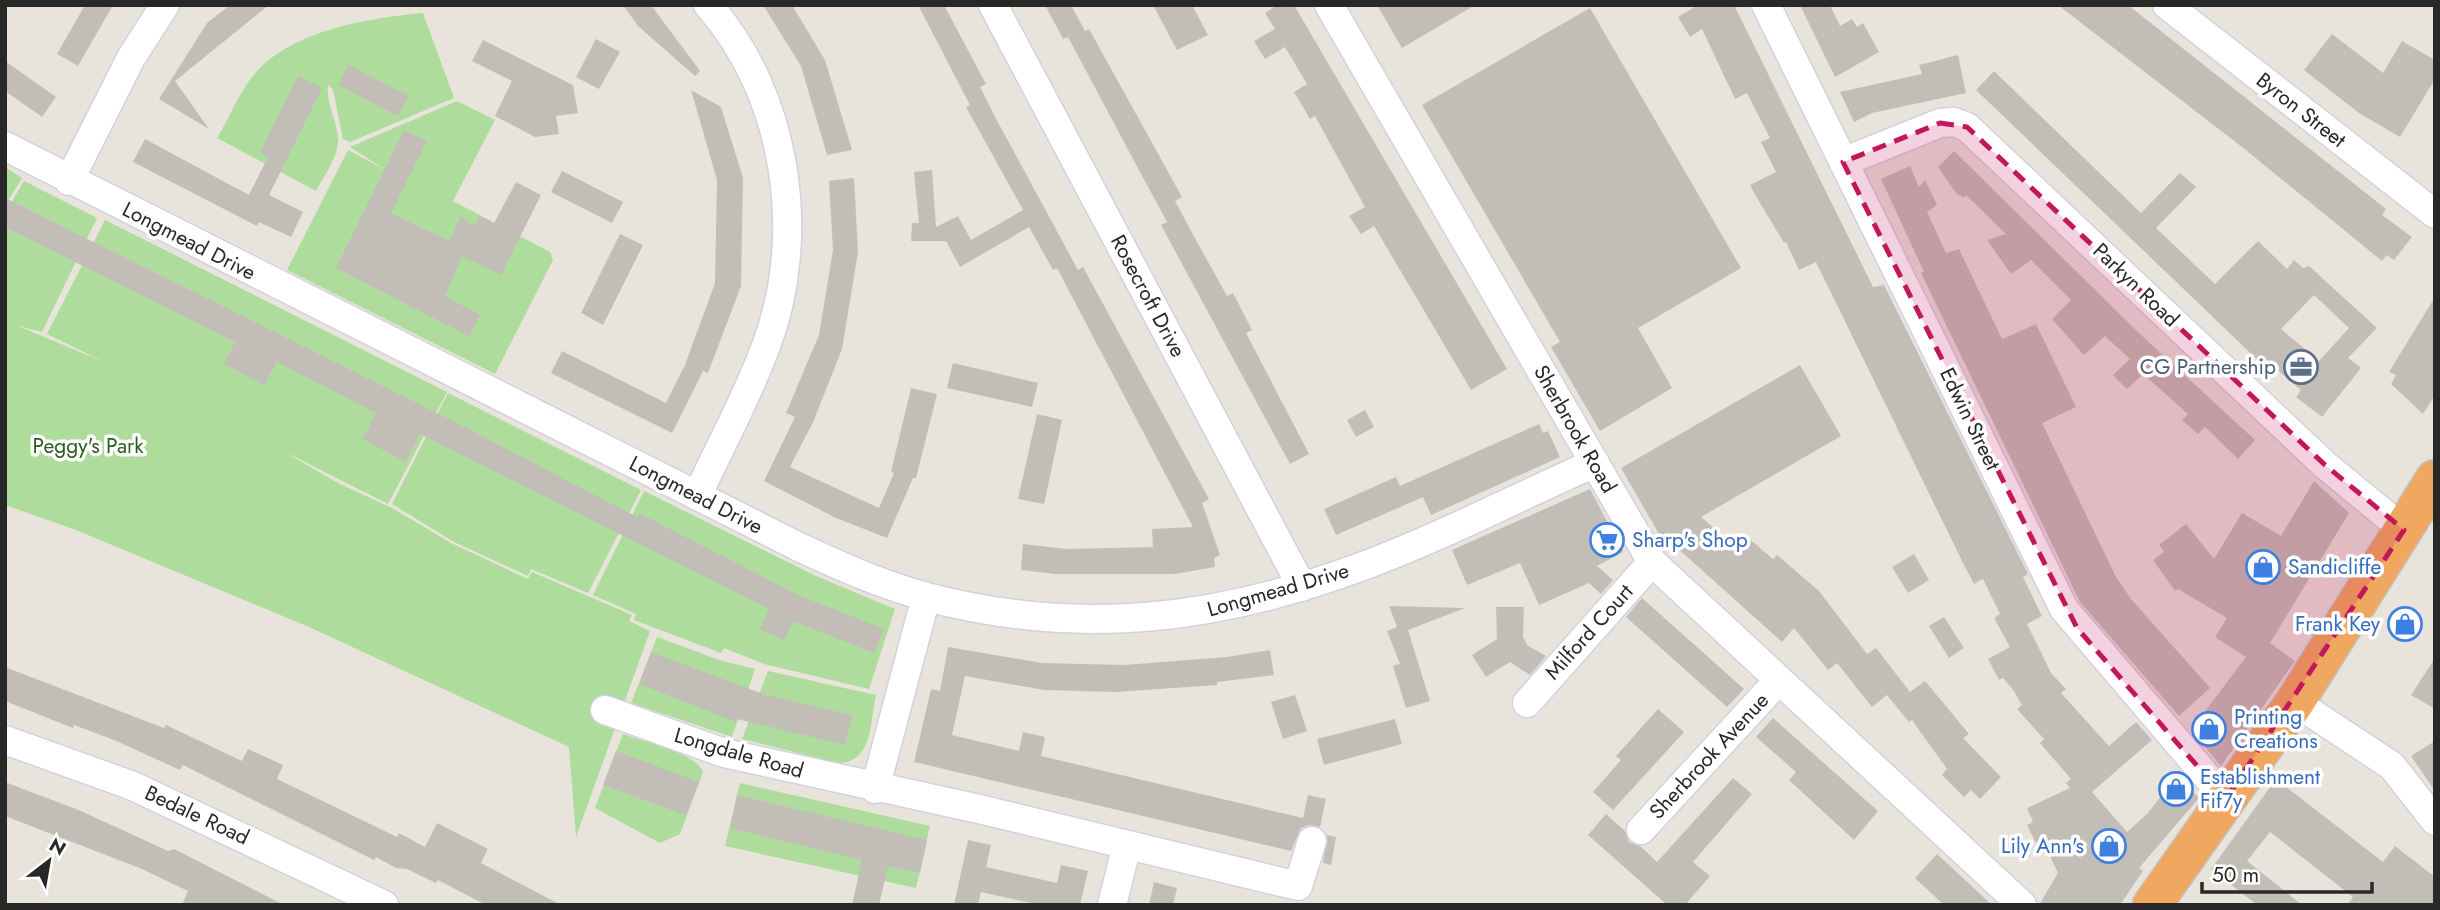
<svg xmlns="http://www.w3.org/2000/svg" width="2440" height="910" viewBox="0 0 2440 910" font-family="Jost,sans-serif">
<rect width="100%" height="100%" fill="#e9e4db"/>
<path fill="#aedc9c" d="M423,13L454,98L350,142L343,139L333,90L328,85C326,106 338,122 338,140C338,157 324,176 316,191L217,138C230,117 241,87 259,69C298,29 370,18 423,13Z
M457,101L495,120L453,201L550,252L553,260L495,374L287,270L348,150L384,169L350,147Z
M5,167L22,178L5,206Z
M24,181L97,218L42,332L18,326L104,362L47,334L105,220L447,392L388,504L283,451L338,483L392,508L453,544L528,579L532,572L632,615L629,621L650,631L576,837L569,747L309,627L76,530L5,505V213Z
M448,393L641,490L588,593L531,569L528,576L454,542L392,504Z
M644,491L816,576L895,609L869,689L764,664L724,648L721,653L634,620L636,614L593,595Z
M657,637L722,661L755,669L732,737L631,703Z
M768,671L876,695C870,722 873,762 839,763L742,739Z
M623,734C642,741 696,753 703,772L680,834L660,843L595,808Z
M740,783L930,826L916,888L725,846Z"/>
<path fill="#c2beb7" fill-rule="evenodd" d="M85,5H113L78,66L57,54Z
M230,5H269L175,81L209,129L159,99L207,23Z
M623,5H651L700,71L695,76L638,26Z
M763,5H792L825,60L852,150L827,155L801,66Z
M918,5H944L986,84L980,87L994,115L1078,270L1083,267L1209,499L1202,503L1220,555L1214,558L1215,567L1175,574H1056L1021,570L1023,544L1066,549L1153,547L1152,529L1193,527L1057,268L1053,270L1029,227L960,267L946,241H911L912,223H919L914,172L932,170L936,227L958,216L971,240L1023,210L966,107L970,105Z
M1045,5H1071L1085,31L1089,29L1182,197L1175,201L1191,231L1227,296L1233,293L1252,330L1246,333L1309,454L1290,464L1161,225L1167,222L1140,172L1068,37L1063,39Z
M1153,5H1192L1208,35L1177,50Z
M1277,5H1294L1507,369L1471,390L1374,226L1361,234L1349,216L1365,207L1315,116L1310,119L1294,92L1307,84L1285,47L1265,59L1254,41L1275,29L1265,13Z
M1377,5H1475L1402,48Z
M1698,5H1734L1873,287L1884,285L2028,574L2023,577L2042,616L2027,624L2051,673L2066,689L2061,693L2109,746L2136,722L2152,740L2092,792L2127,832L2148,813L2177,775L2199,798L2139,868L2143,871L2120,905H2039L2058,873L2042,840L2036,843L2027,825L2033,822L2027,808L2070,788L2066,783L2071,779L2040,743L2044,739L2017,709L2022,705L2014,691L2003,678L1999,680L1988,659L2010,647L1994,618L2000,614L1983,579L1974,584L1963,563L1816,262L1799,270L1786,242L1784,243L1754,193L1750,185L1776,172L1761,142L1770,138L1747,93L1735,99L1702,29L1690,37L1678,17Z
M1800,5H1830L1840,26L1852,19L1857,27L1863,23L1879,52L1835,77Z
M2058,5H2128L2386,209L2382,215L2412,237L2394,260L2387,255L2382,261L2242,147Z
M1590,8L1741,268L1638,328L1672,388L1600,431L1551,347L1560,342L1422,105Z
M2332,34L2383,73L2402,41L2435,60V79L2400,137L2359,113L2304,70Z
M596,39L620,52L599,89L576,77Z
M483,40L573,85L578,113L556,116L559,134L535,137L495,116L512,81L472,61Z
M1958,55L1966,93L1872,113L1854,122L1840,92L1922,74L1919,65Z
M5,61L56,97L42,117L5,91Z
M348,65L409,96L398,116L338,85Z
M1994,71L2141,213L2180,173L2196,187L2156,228L2215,284L2258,241L2287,269L2294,260L2303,268L2309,266L2377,328L2348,358L2361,368L2322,417L2296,397L2301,390L2269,363L2266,368L1976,90ZM2314,295L2349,328L2319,361L2281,329Z
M298,76L322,88L269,195L303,212L291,237L259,222L257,226L133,162L145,139L249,195L268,157L260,153Z
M691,90L721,107L743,178L741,286L708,373L703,371L672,433L551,373L562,351L666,403L685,365L715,283L717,180Z
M404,130L427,141L391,213L449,241L461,217L475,226L479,216L494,223L516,182L541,195L501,275L462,256L445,296L480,315L469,336L336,268Z
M1954,151L2140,334L2255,440L2238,459L2205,427L2198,434L2182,420L2188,414L2143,374L2127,389L2113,375L2130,359L2105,336L2084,355L2052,319L2071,300L2031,260L2011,274L1987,240L2006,234L1966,195L1964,198L1956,193L1938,167Z
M1910,166L1919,187L1925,180L1937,205L1927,212L1946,253L1959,249L2002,339L2036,324L2076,407L2042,423L2077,496L2116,577L2131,599L2210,688L2179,716L2080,602L1921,273L1924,272L1881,179Z
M562,171L623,202L612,223L551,192Z
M854,178L858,252L842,349L814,420L790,467L879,508L894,473L891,472L911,388L937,394L916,478H913L887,538L836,518L764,481L795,417L786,413L819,335L833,250L829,181Z
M5,198L447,418L637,517L639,513L798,595L884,629L874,653L793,621L784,640L760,629L769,609L420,434L405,462L363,439L376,413L277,362L264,385L224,364L235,342L5,227Z
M620,234L643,245L603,325L581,313Z
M2435,297V395L2423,414L2391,384L2396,375L2389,372Z
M953,363L1038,383L1032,407L947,388Z
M1800,365L1841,436L1701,517L1737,548L1747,537L1773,559L1777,555L1819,591L1867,654L1876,648L1910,692L1925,681L1969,734L1963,738L2001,777L1980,799L1971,790L1964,797L1942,775L1947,769L1912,720L1909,722L1887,695L1872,707L1837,663L1828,670L1794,628L1782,642L1665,537L1662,539L1621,468Z
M1365,410L1374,427L1356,437L1347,420Z
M1037,414L1062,420L1044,504L1018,499Z
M1539,424L1543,433L1548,431L1560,457L1431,515L1423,497L1336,535L1324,509L1396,477L1400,486Z
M2314,481L2349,513L2270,643L2295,661L2221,766L2191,730L2246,657L2215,637L2227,618L2178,589L2175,591L2153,560L2164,552L2159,545L2186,524L2214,559L2242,513L2281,536Z
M1590,489L1623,552L1597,566L1613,580L1601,594L1589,583L1539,605L1520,563L1467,585L1452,550Z
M1914,554L1929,580L1908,593L1892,567Z
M1642,598L1744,689L1727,707L1626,617Z
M1389,606L1465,608L1408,630L1430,701L1406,708L1393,666L1400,664L1387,631L1397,627Z
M1496,607H1524L1523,637L1528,646L1546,656L1530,675L1510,662L1486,677L1472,655L1497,639Z
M1944,617L1964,648L1949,658L1929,626Z
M948,647L1042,663L1124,665L1227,657L1270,650L1274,675L1217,682V685L1116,692L1044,690L965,676L952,735L1019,751L1023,732L1045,737L1041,756L1303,818L1308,795L1326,799L1320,827L1309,825L1301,828L1291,851L914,762L931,689L940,691Z
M651,652L766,695L852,715L845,745L737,719L736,722L639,684Z
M2435,658V709L2411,695Z
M5,667L164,728L166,725L242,761L248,749L283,765L277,779L397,837L399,833L425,847L437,823L488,849L481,863L561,905H486L438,880L436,883L407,869L396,868L376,857L374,860L183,765L180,770L114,740L74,725L73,728L5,701Z
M1295,695L1307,731L1283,739L1271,702Z
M1658,709L1684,732L1613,810L1593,792L1621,760L1616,756Z
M1773,718L1878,811L1854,840L1789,780L1796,772L1756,737Z
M1395,719L1402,744L1324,765L1317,739Z
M2435,741V791L2411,756Z
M616,751L699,782L686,815L603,785Z
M1733,778L1752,794L1693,862L1710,876L1685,905H1667L1588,835L1606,814L1625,831L1629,842L1640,846L1657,862Z
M2276,779L2383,862L2395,846L2435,877V905H2347L2353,897L2270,832L2247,861L2302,905H2257L2211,869Z
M5,782L81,811L168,851L174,849L284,905H182L188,891L142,869L5,816Z
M737,795L927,840L920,873L888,866L879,905H852L862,860L730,828Z
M1327,835L1336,837L1331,865L1323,863Z
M968,840L991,845L986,867L1057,883L1061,865L1088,871L1080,905H1040L981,892L978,905H954Z
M1937,854L1949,865L1992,905H1944L1915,878Z
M1154,882L1177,888L1173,905H1149Z"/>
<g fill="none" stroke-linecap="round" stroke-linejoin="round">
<g stroke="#d0d2e0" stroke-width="31">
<path id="minor" d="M993,5L1302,587
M1329,5L1652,562L2022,905
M1766,5L2064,609L2226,799
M2167,5L2435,214
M5,146L799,547C840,566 882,585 927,597C1078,637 1218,620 1363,566C1441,537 1518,497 1595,463
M1843,162L1940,123L1954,122L1967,127L2325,465L2404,530
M69,181L131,58L165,5
M697,496C720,446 747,398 766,346C808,235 787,94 708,5
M2295,702L2392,766L2435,821
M1527,703L1652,562
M605,710L724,753L979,809L1298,886L1312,841
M5,740L133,786L384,905
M875,789L926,597
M1641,830L1778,681
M1112,905L1127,845"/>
</g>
<g stroke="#c3c3c3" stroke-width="41">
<path id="highway" d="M2152,905L2295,702L2435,479"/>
</g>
<use href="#minor" stroke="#fff" stroke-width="28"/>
<use href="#highway" stroke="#f0a760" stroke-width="38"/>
</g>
<path fill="#c2185b" fill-opacity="0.2" stroke="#c2185b" stroke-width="5" stroke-dasharray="14 9" stroke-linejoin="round" d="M1940,123L1967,127L2325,465L2404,530L2226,799L2077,628L1843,162Z"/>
<defs>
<g id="office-ring" transform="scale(1.75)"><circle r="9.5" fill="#fff" stroke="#5c6f8a" stroke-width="1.5"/><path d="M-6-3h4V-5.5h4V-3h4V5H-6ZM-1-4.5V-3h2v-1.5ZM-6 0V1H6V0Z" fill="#5c6f8a"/></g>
<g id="supermarket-ring" transform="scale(1.75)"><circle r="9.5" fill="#fff" stroke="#3f7fe0" stroke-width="1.5"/><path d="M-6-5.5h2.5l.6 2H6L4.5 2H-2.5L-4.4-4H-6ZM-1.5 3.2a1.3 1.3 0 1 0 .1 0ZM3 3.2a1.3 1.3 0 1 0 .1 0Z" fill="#3f7fe0"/></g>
<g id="shop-ring" transform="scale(1.75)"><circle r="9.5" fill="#fff" stroke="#3f7fe0" stroke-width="1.5"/><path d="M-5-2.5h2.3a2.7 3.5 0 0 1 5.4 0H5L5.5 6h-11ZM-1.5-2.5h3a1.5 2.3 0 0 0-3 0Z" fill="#3f7fe0"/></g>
</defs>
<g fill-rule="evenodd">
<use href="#office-ring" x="2301" y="367"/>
<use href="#supermarket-ring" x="1607" y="540"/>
<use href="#shop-ring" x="2263" y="567"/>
<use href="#shop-ring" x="2405" y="624"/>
<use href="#shop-ring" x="2209" y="729"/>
<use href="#shop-ring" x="2176" y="789"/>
<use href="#shop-ring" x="2109" y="846"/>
</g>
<g text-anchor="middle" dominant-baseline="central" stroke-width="7" stroke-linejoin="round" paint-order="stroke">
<g font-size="21" fill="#282828" stroke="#fff">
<text transform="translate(2301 110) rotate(38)">Byron Street</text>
<text transform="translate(189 241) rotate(27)">Longmead Drive</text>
<text transform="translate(2136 285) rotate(44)">Parkyn Road</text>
<text transform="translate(1148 296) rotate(62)">Rosecroft Drive</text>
<text transform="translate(1970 419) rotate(64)">Edwin Street</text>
<text transform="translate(1575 429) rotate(60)">Sherbrook Road</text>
<text transform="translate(696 495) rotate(27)">Longmead Drive</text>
<text transform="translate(1278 590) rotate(-16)">Longmead Drive</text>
<text transform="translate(1589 632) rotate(-48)">Milford Court</text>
<text transform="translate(739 753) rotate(16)">Longdale Road</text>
<text transform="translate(1709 756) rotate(-47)">Sherbrook Avenue</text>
<text transform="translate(197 815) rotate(25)">Bedale Road</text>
</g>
<g font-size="21" fill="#4e5e75" stroke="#fff" text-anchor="end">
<text x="2276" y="367">CG Partnership</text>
</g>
<g font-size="21" fill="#295e1f" stroke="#fff">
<text x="88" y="446">Peggy's Park</text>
</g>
<g font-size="21" fill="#366cbe" stroke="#fff" text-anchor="start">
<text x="1632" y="540">Sharp's Shop</text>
<text x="2288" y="567">Sandicliffe</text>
<text x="2380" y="624" text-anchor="end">Frank Key</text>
<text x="2234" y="717">Printing<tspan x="2234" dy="24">Creations</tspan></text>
<text x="2200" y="777">Establishment<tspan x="2200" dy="24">Fif7y</tspan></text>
<text x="2084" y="846" text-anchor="end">Lily Ann's</text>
</g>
</g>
<rect width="2440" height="910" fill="none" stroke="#282828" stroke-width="14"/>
<g transform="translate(49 861) rotate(31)" stroke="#ffffff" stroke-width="5" paint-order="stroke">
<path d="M0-5L12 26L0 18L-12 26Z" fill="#282828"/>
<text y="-10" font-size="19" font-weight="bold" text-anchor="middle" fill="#282828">N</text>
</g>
<path d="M2202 882v10h170v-10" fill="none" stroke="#282828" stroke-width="3.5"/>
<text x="2212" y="882" font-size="21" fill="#282828" stroke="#ffffff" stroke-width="5" paint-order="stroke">50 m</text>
</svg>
